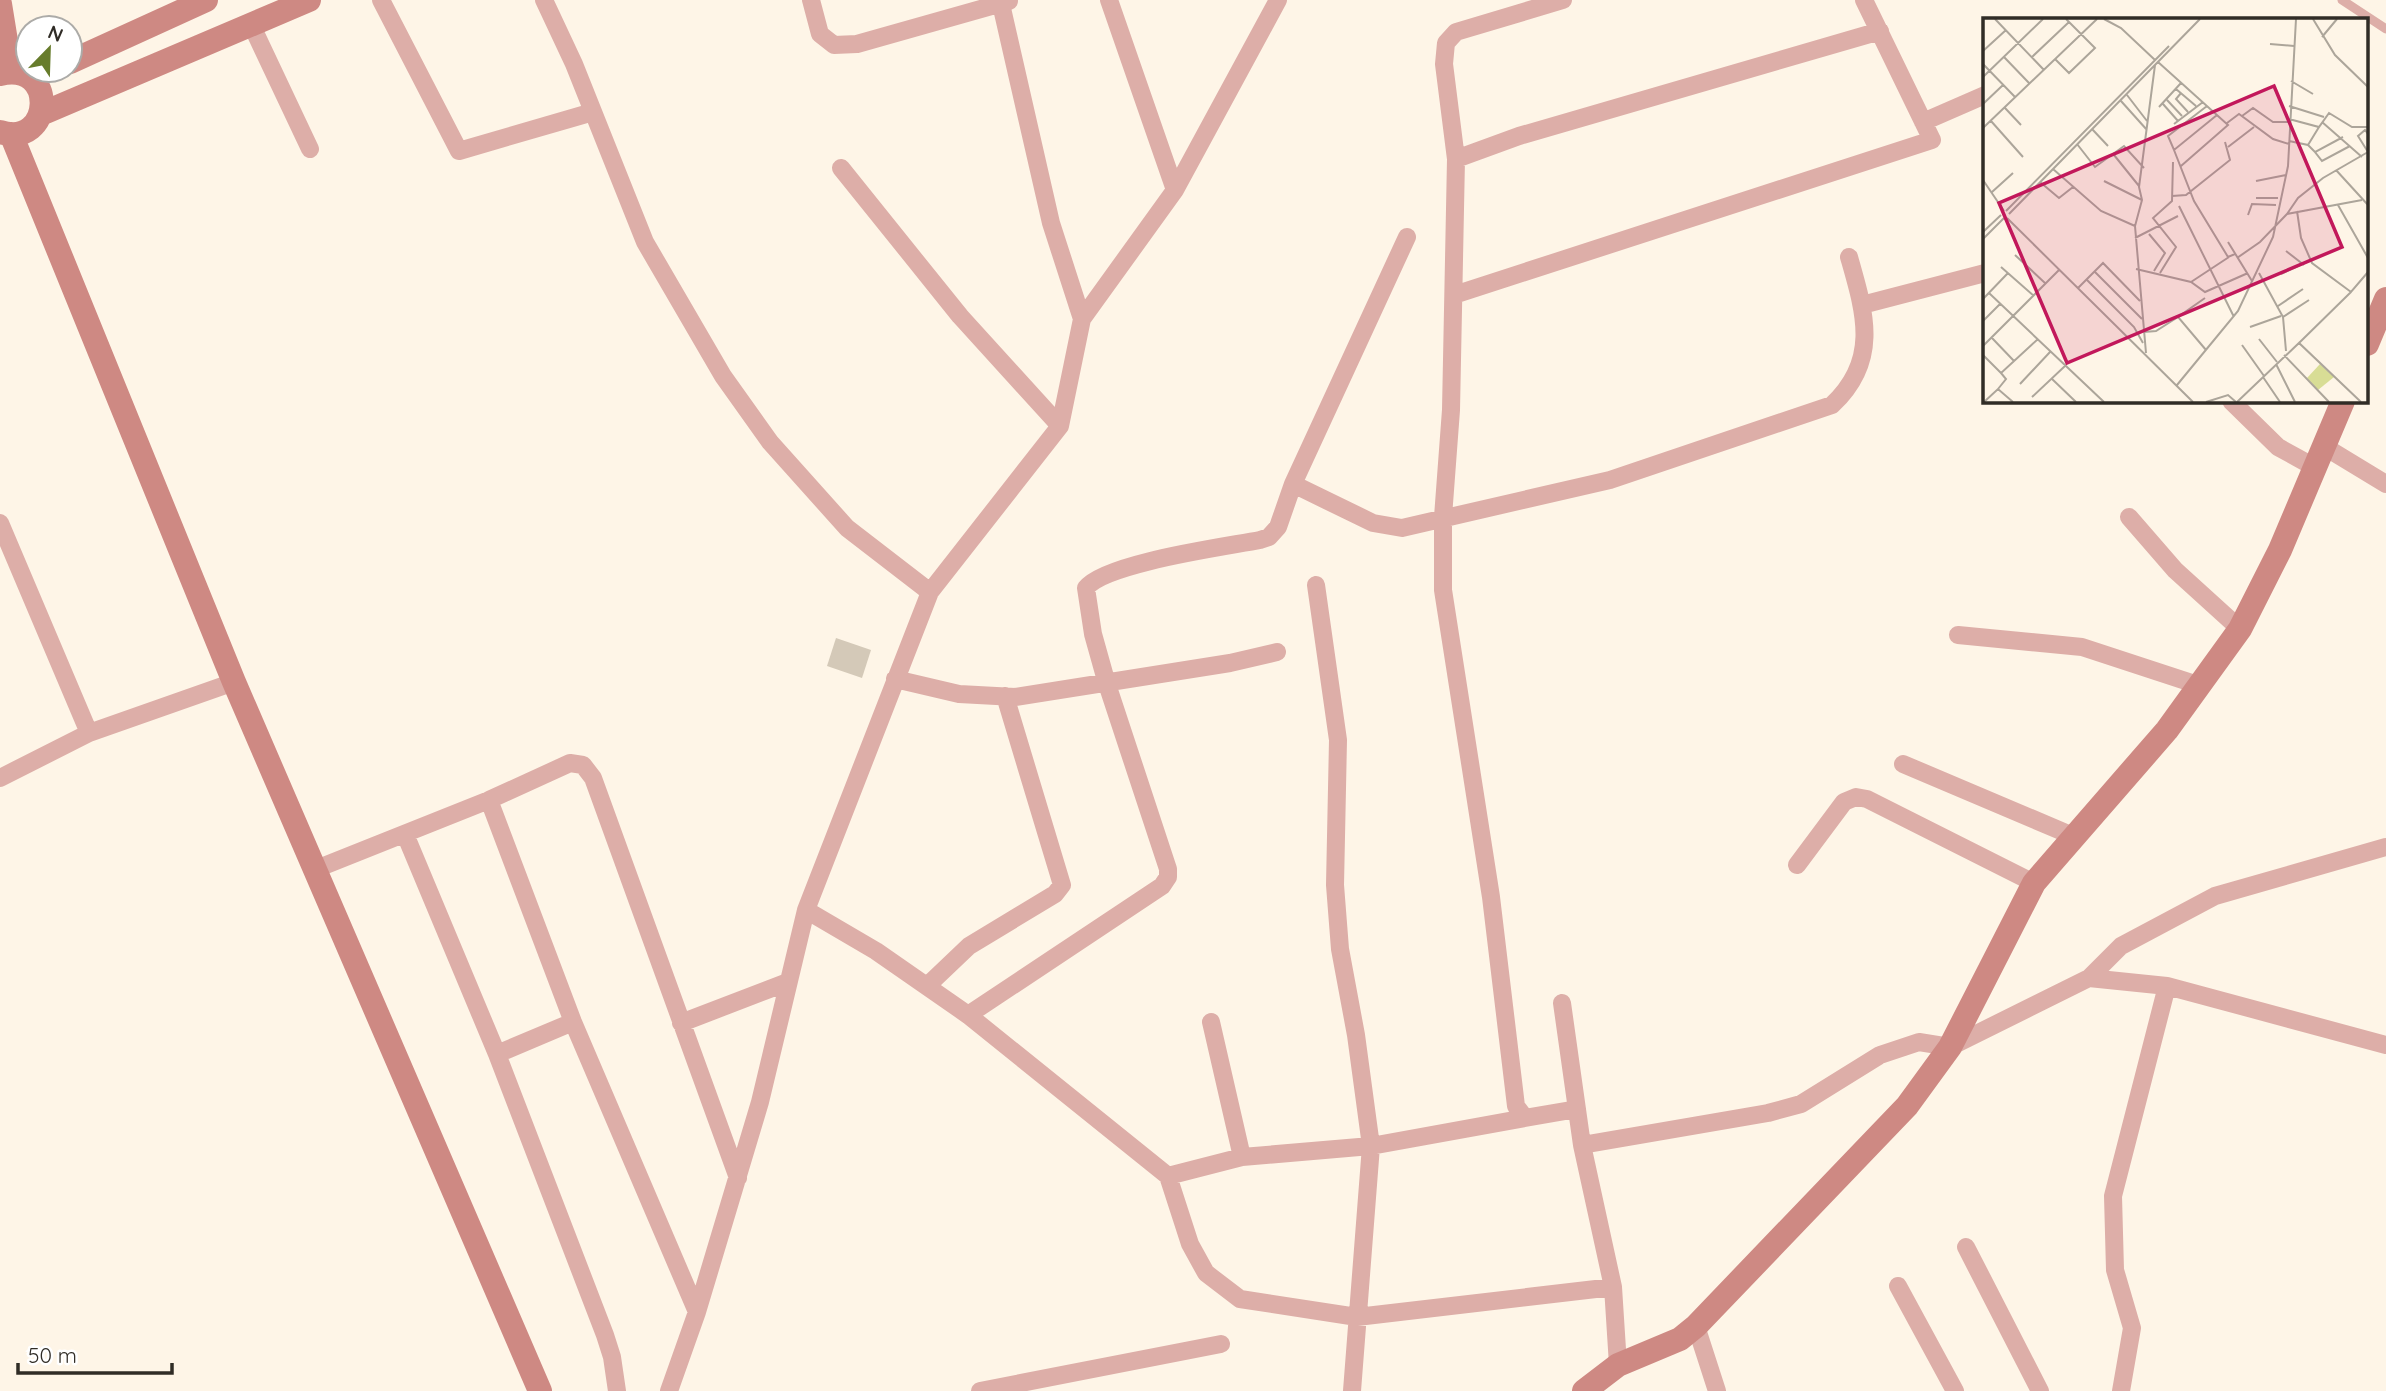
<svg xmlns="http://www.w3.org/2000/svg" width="2386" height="1391" viewBox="0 0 2386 1391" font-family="Quicksand,sans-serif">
<rect width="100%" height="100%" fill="#fef5e7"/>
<path fill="#d4c9b8" d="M836,638L871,650L862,678L827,666Z"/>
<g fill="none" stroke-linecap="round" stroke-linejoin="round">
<path stroke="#ddaea8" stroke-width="9" d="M2342,0L2386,29"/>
<path stroke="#ddaea8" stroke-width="18" d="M381,0L459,151L593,112
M544,0L574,64L645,242L723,376L770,442L847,528L930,592
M811,0L820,34L834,45L857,44L1009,1
M1109,0L1175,190
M1563,0L1456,32L1446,43L1444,64L1456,159L1519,136L1880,31
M1001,4L1051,223L1082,319
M251,24L310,149
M1923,122L1985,95
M1456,159L1451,410L1443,517V590L1491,897L1516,1106L1525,1118L1577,1109
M841,168L960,316L1060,426
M1454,295L1932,140L1864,0
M1862,305L1985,273
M2231,401L2278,447L2316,468
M2325,447L2386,484
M1293,484L1373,523L1402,528L1610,480L1832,405C1880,360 1865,313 1849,257
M2129,517L2175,570L2240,629
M0,523L89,733
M1316,585L1338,740L1335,885L1340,949L1356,1035L1371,1146L1352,1391
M1958,635L2082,647L2201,686
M895,679L959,694L1015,697L1230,663L1277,652
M1903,764L2073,836
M0,778L89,733L234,682
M489,800L573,1022L697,1312
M405,834L497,1054L605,1335L612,1357L617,1391
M1797,865L1844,802L1856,797L1867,799L2034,883
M316,869L489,800L570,763L583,765L593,778L738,1178
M806,910L876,951L968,1015L1168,1176L1190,1244L1206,1273L1240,1299L1357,1317L1613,1287
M2089,978L2121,946L2215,896L2386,847
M927,986L969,946L1055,894L1062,885L1005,696
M1562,1003L1582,1145L1613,1287L1618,1365
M968,1015L1162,886L1168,877V869L1107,684L1093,634L1086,588C1105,563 1224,547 1260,540L1269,537L1278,527L1293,484L1407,237
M1211,1022L1242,1157
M681,1023L788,982
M497,1054L573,1022
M1582,1145L1768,1113L1801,1104L1880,1055L1919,1042L1950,1047L2089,978L2167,986L2386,1045
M1168,1176L1242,1157L1371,1146L1525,1118
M1966,1247L2040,1391
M1898,1286L1955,1391
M1696,1326L1717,1391
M669,1391L697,1312L760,1102L806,910L930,592L1060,426L1082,319L1175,190L1278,0
M980,1391L1221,1344
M2121,1391L2132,1328L2115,1270L2113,1196L2167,986"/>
<path stroke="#ce8983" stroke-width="24" d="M0,4L11,72
M70,62L206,0
M0,74C58,60 53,149 0,132
M41,114L309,0
M11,134L234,682L540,1391
M2367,344L2386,299
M1584,1391L1618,1365L1680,1339L1696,1326L1907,1106L1950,1047L2034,883L2167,730L2240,629L2280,550L2343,401"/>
</g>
<g transform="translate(1983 18)">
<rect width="385" height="385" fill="#fef5e7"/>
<path d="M337,346L351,359L335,372L324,360Z" fill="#d8dd95"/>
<path fill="none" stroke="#aca59a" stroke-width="2" d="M12,1L61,52M121,1L138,10L172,42M330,1L352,37L385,69M339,19L354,1M287,26L311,28M0,33L23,12M21,39L46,65M49,39L86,4M72,41L86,55L112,30L83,1M175,44L245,107L198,148M0,46L32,79M0,59L60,1M308,63L330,76M193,71L213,88M198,75L193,81L205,94M144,77L164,103M184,82L199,98M138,83L164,112M0,86L20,67M180,86L195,103M224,88L185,118L191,132L234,97M306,88L341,99M176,89L198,65M22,90L38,107M259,98L270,90L290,104H305M306,101L336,109L346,95L369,109H385M8,103L40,139M339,104L379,139M244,105L256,96L290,121L306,126M191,106L220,84M0,110L114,1M109,111L125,128M360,119L332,134L339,143L367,128M306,123L325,127L332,134M94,126L112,149L141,128L161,150M325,127L336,109M245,129L271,109M191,132L211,183L245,239L252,236M385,134L375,118L382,112L385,116M131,137L156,168M70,151L118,193L152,208M353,152L385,187M0,162L21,193M121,163L159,182M273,163L303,157M57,164L76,180L90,169M9,174L30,155M189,178L203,177L247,142L242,124M273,180H295M355,187L385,240M196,188L251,299M23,193L186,28M314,193L318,220L329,245L368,274L385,254M26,196L217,1M304,196L315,180L340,160L385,134M265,197L269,186L293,187M24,200L210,384M0,214L18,197M166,216L182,235L171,253M152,220L195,198M0,221L21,200M245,224L269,263M303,233L321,247M32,237L62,265M254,240L277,224L304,196L379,182M18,249L51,278M153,251L208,264L222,274L265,255M111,253L159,301M177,255L193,229L170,200L189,183L190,144M276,255L300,299L303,333M298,256L328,242M103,261L151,309L160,325M208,264L246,239M95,270L120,245L157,283M6,275L121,384M222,280L195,299L223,332M0,281L25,255M295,288L320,271M300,299L326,282M0,303L17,286M267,309L298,298M161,314L173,313L195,299M9,320L31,343M276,321L294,344M316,325L368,274M259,327L281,358M0,328L76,252M163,335L152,208L159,182L156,169L172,47M0,337L18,355M301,337L346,384M293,346L312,384M280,359L297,384M68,360L93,384M37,366L67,334M194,367L255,293L290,219L305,148L313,1M15,371L23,361L18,355L55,321M49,379L82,348M1,384L15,371L30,384M223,384L245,377L253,384M254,384L316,325L378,384"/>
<path fill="#c2185b" fill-opacity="0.15" stroke="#c2185b" stroke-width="3.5" d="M291,68L359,229L84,345L16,185Z"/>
<rect width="385" height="385" fill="none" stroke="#302c26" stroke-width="3.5"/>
</g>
<g transform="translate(49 49) rotate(23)"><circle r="33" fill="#ffffff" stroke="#acaba8" stroke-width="2"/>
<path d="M0-5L12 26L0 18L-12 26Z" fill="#677c2c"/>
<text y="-10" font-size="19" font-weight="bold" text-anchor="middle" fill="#302c26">N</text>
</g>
<path d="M18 1363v10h154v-10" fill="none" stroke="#302c26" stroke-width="3.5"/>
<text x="28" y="1363" font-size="21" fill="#302c26" stroke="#ffffff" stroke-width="5" paint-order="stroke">50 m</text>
</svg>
